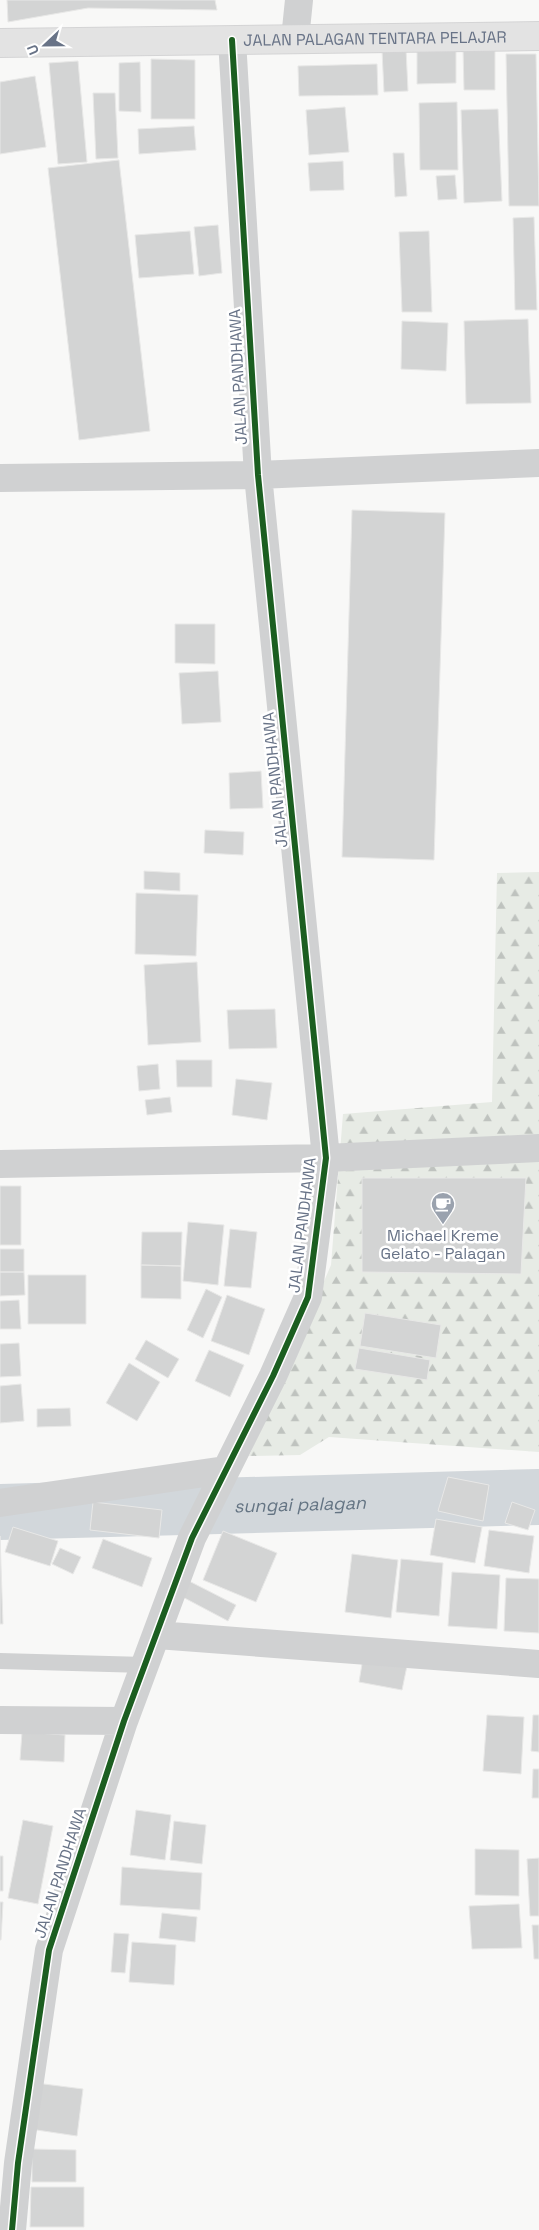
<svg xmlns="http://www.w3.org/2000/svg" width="539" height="2230" viewBox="0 0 539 2230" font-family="'Space Grotesk',sans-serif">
<defs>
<pattern id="forest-firs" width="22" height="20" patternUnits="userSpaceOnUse" patternTransform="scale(1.25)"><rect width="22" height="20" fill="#e7ebe5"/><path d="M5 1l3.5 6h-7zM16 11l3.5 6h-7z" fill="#bfc3bf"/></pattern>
</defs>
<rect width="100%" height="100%" fill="#f8f8f7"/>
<path fill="url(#forest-firs)" d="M539,872V1452L329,1437L300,1455L249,1456L331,1265L343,1114L492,1102L497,873Z"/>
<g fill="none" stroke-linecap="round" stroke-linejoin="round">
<path stroke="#d2d7db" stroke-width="56" id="s1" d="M0,1512L539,1497"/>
</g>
<path fill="#d3d4d4" stroke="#e8e8e7" d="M7,0H215L217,10L88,8L8,22Z
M456,45V83L417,84V46Z
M495,47V90H464L463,48Z
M406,49L408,91L384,92L382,50Z
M506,54H536L539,206H509Z
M151,59L195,60V119H151Z
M78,61L87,162L58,164L49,63Z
M140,62L141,112L119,111V63Z
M377,64L378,95L299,96L298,66Z
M35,76L46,147L0,154V82Z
M93,93H115L118,158L96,159Z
M457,102L458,170H420L419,103Z
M345,107L349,152L309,155L306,110Z
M498,109L502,201L464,203L461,110Z
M194,126L196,150L139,154L138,129Z
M393,153H404L407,196L395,197Z
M119,160L150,431L79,440L48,168Z
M343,161L344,190L310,191L308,163Z
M455,175L457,199L438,200L436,176Z
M534,217L537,310H515L513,218Z
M218,225L222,273L199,276L194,227Z
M190,231L194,274L139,278L135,235Z
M429,231L432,312H402L399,232Z
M528,319L531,403L466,404L464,321Z
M402,321L448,323L446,371L401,369Z
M352,510L445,513L434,860L342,857Z
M175,624H215V664L175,663Z
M218,671L221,722L182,724L179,673Z
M261,771L263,808L230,809L229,773Z
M205,830L244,832L243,855L204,853Z
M144,871L180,873V891L144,889Z
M136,893L198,895L196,956L135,954Z
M197,962L201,1042L148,1045L144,965Z
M275,1009L277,1048L229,1049L227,1010Z
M176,1060H212V1087H177Z
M158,1064L160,1089L139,1091L137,1066Z
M236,1079L272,1083L267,1120L232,1115Z
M170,1097L172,1112L147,1115L145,1100Z
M362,1178H526L521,1274L362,1272Z
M0,1186H21V1245H0Z
M188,1222L224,1225L218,1285L183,1281Z
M230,1229L257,1232L251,1288L224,1286Z
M142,1232H182L181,1266L141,1265Z
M0,1249H24V1272H0Z
M141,1265L181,1266V1299L141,1298Z
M0,1272H24L25,1295L0,1296Z
M28,1275H86V1324H28Z
M206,1289L222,1297L203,1338L187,1330Z
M227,1295L265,1309L249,1355L211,1341Z
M19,1300L21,1329H0V1301Z
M365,1313L441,1325L436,1358L360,1346Z
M146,1340L179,1359L168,1378L135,1359Z
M19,1343L21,1376L0,1377V1344Z
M359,1348L430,1360L427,1380L355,1369Z
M209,1350L244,1365L230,1397L195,1381Z
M129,1363L160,1382L137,1421L106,1403Z
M21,1384L24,1421L0,1423V1386Z
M70,1408L71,1426L37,1427V1409Z
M448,1477L489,1485L483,1521L438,1511Z
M93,1502L162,1510L159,1538L90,1530Z
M512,1502L535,1510L528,1530L505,1523Z
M436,1519L482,1527L475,1563L430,1555Z
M13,1527L58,1541L50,1566L5,1552Z
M489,1530L534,1536L529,1573L484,1566Z
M223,1531L277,1553L256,1602L203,1580Z
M0,1536L3,1624H0Z
M103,1539L152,1558L142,1587L92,1568Z
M60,1548L81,1557L73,1574L52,1564Z
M352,1554L398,1560L391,1618L345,1612Z
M401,1559L443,1563L439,1616L396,1612Z
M452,1572L500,1575L497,1629L448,1626Z
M506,1578L539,1579V1633L504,1631Z
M185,1579L236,1605L228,1621L177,1594Z
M364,1652L408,1661L402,1690L359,1682Z
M487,1715L524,1717L521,1774L483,1771Z
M533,1715H539V1752L531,1751Z
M22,1732L65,1735L64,1762L20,1760Z
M533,1769H539V1798H532Z
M136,1810L171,1815L165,1860L130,1855Z
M23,1820L53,1826L38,1904L8,1898Z
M174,1821L206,1825L202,1864L170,1860Z
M475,1849L519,1850V1896L475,1895Z
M0,1856H3V1891H0Z
M539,1858V1916H530L527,1859Z
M122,1867L202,1873L200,1910L120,1905Z
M0,1902H3L1,1940H0Z
M519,1904L522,1948L472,1949L469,1906Z
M162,1913L197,1917L195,1942L159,1938Z
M532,1925H539V1959H534Z
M114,1933L129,1934L125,1973L111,1972Z
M132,1942L176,1945L174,1985L129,1982Z
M36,2083L83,2089L77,2136L30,2129Z
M32,2149L76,2150V2182H32Z
M31,2187H84V2227H30Z"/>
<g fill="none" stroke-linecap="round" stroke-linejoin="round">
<g stroke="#d4d4d5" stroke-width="30">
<g id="primary">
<path id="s2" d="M0,43L539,36"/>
</g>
</g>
<path stroke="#d0d1d2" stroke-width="16" d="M0,1661L145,1665"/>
<path stroke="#d0d1d2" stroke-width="28" d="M295,39L299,0
M0,478L258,475L539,463
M0,1164L326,1158L539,1148
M0,1503L225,1470
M157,1635L539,1664
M0,1720L124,1721
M12,2230L18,2163L49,1950L124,1721L192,1538L273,1376L308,1297L326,1158L258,475L232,40"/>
<use href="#primary" stroke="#e3e3e3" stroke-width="28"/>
<g stroke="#fff" stroke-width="9">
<path id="cycleway" d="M12,2230L18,2163L49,1950L124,1721L192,1538L273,1376L308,1297L326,1158L258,475L232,40"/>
</g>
<use href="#cycleway" stroke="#1b5e20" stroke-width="6"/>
</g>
<defs>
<g id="cafe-pin" transform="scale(1.25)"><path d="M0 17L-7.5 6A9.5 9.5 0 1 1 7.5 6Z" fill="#9aa2ae" stroke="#fff"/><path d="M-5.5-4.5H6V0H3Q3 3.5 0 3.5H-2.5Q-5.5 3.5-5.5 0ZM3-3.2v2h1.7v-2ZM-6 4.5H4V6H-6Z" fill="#fff"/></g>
</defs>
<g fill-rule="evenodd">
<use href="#cafe-pin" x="443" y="1204"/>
</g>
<g text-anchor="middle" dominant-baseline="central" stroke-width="5" stroke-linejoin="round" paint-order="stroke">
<g font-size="16" fill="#687387" stroke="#fff">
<text stroke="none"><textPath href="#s2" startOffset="375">JALAN PALAGAN TENTARA PELAJAR</textPath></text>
<text transform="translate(238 377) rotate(-93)">JALAN PANDHAWA</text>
<text transform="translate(275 780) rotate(-96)">JALAN PANDHAWA</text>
<text transform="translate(302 1225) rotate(-83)">JALAN PANDHAWA</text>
<text transform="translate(60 1873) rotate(-72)">JALAN PANDHAWA</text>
</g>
<g font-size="16" fill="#687387" stroke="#fff">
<text x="443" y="1235">Michael Kreme<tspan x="443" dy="18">Gelato - Palagan</tspan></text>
</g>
<g font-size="18" font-style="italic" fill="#647483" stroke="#fff">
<text stroke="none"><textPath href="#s1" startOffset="300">sungai palagan</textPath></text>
</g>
</g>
<g transform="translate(45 45) rotate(248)" stroke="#ffffff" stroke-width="4" paint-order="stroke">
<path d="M0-4L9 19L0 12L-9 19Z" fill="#687387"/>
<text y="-8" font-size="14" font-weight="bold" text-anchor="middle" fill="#687387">U</text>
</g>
</svg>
